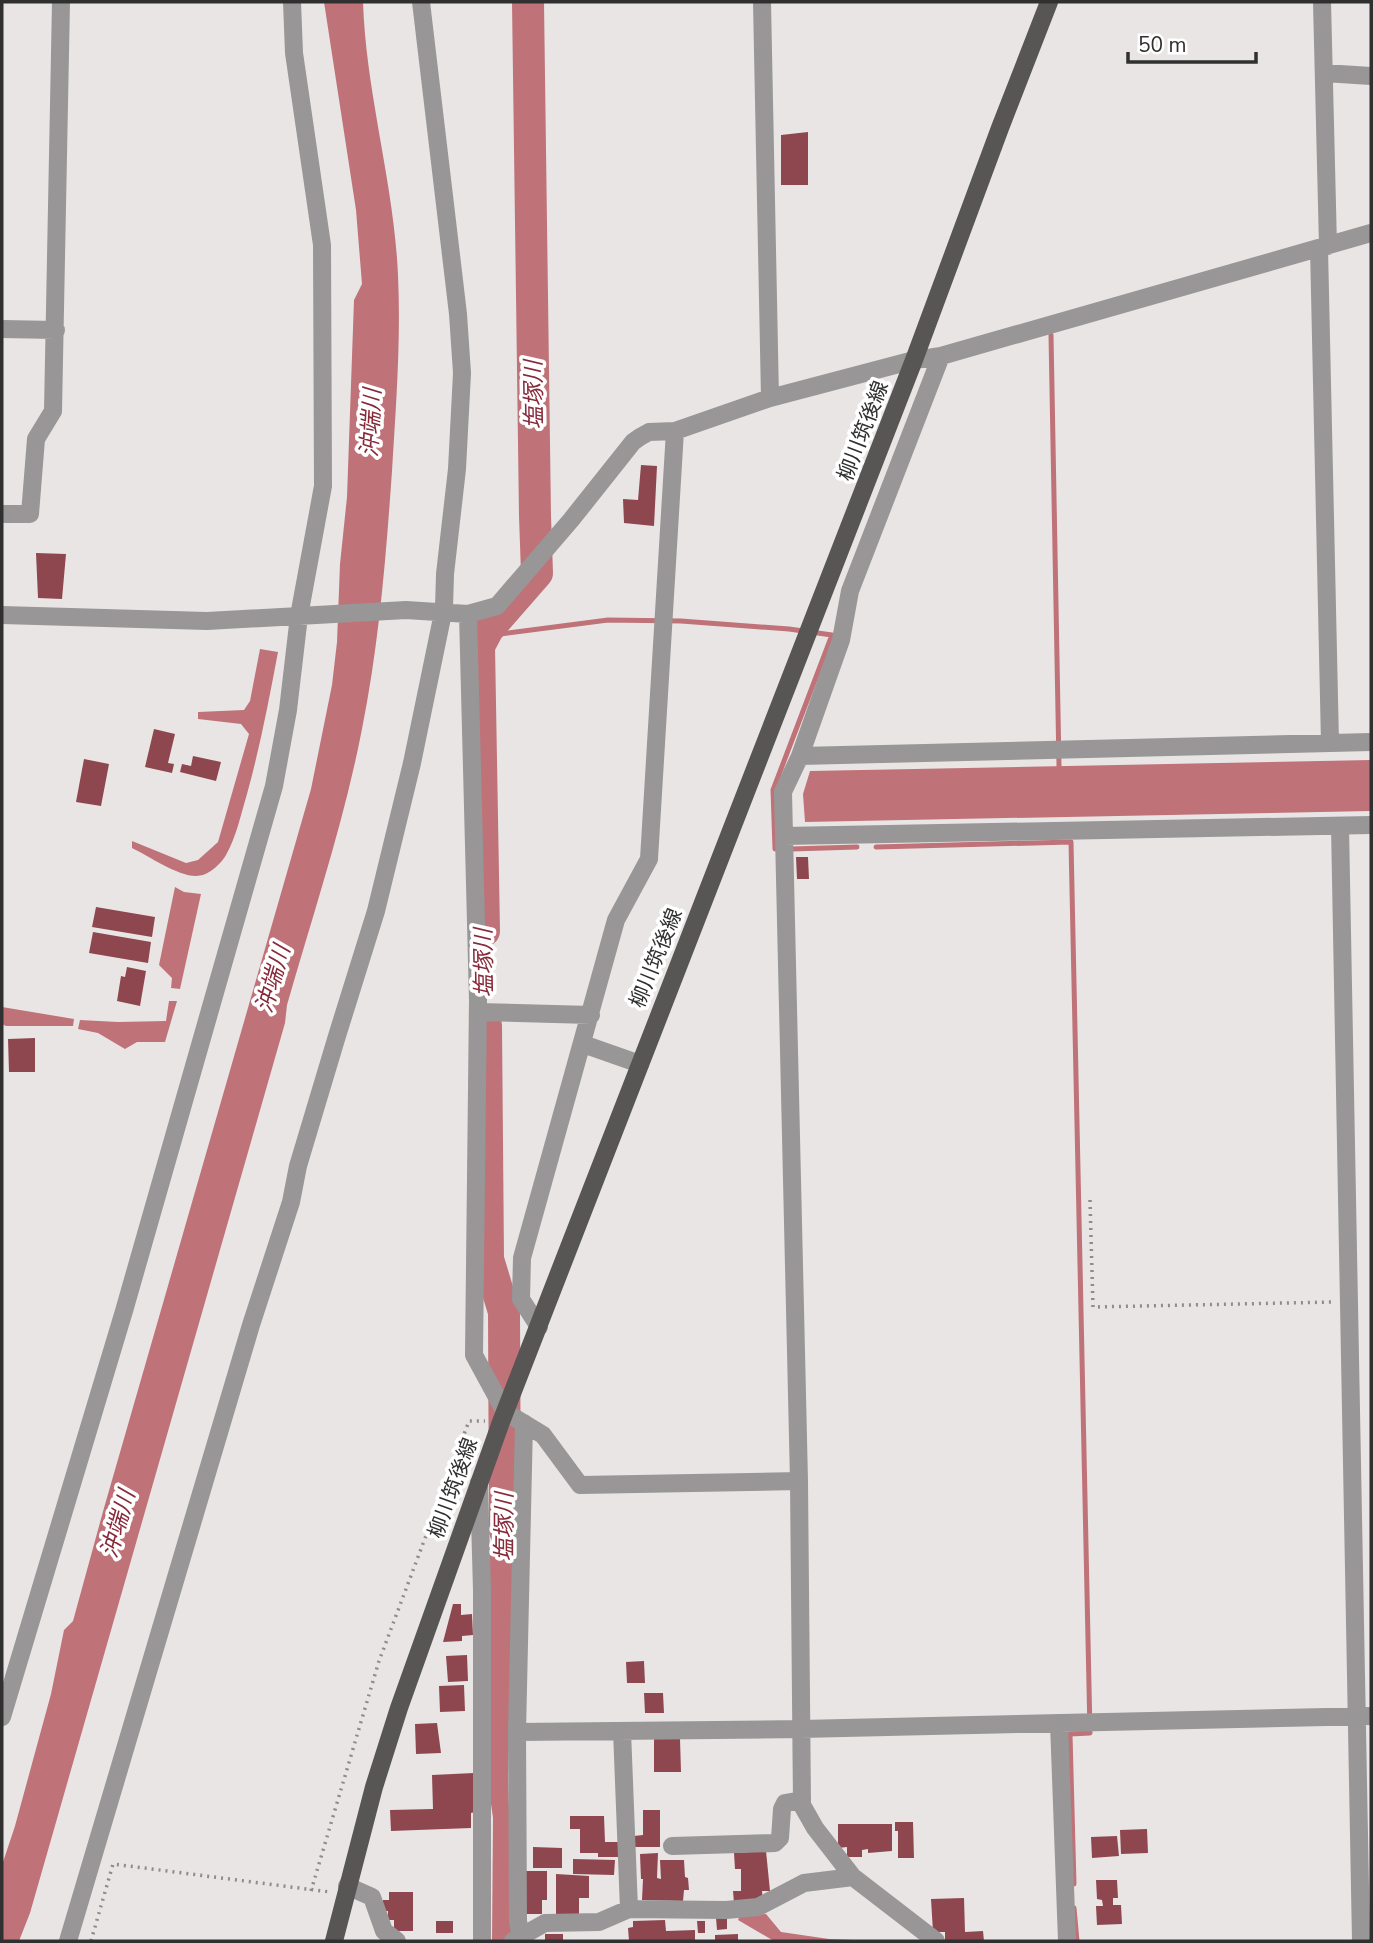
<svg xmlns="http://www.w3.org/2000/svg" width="1373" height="1943" viewBox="0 0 1373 1943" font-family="'Nunito Sans','Noto Sans JP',sans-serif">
<rect width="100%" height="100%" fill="#e9e5e5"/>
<path fill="#bf7379" d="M324,2H363C366,94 394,183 398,275C401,340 396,406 392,471C386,557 379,644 362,729C344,822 313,914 287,1005L285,1023L30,1913L19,1941H2V1865L15,1826L51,1694L64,1630L73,1621L104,1508L311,789L332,685L337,642L340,564L347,497L354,300L362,284L356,210Z
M260,649L278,652C269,700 260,747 247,794C241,814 236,838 226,855C220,865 208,876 196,876C177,876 149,856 132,848V841L186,863L198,860L218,842L249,734L241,724L198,719V712L244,710L250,701Z
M1371,760V811L805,822L803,794L810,771Z
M175,887L184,892L201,894L180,989L171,988L172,978L159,965Z
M169,1001H177L165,1042H137L125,1049L98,1033L78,1029L80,1020L118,1022L166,1021Z
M2,1007L74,1019L73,1026H6L2,1024Z
M516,1480L508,1775L513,1941H492L493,1818L488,1783L489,1550L492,1548L498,1491Z
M766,1914L781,1932L829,1939L878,1941H774L738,1920L740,1915Z"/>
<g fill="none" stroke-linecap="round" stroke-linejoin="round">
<path stroke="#bf7379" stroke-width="5" d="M1051,335L1059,766
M485,636L608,620L681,621L789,629L832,635L773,790L775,849
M876,847L1071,842L1090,1733L1070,1734L1074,1884
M792,849L857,847
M1074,1908L1077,1941"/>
<path stroke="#bf7379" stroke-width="32" d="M484,931L479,646L488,629L537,573L535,516L528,2
M486,1025L488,1259L504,1312L505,1531"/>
</g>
<path fill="#8e474e" d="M808,132V185H781V135Z
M641,465L657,466L654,526L624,523L623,499L638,500Z
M36,553L66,554L62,599L38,598Z
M154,729L175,734L168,763L174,764L172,773L145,767Z
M193,756L221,762L216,781L180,772L182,764L191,766Z
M84,759L109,764L101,806L76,802Z
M796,857H808L809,879H797Z
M96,907L155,917L152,937L92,927Z
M93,932L151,942L148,963L89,953Z
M127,967L146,971L140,1006L117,1001L121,976L125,977Z
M35,1038V1072H9L8,1039Z
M453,1604H461V1615L472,1614L473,1635L462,1636V1641L443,1642Z
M467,1655L468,1681L448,1682L446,1656Z
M644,1661L645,1683H627L626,1662Z
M464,1685L465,1711L440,1712L439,1686Z
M644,1693H663L664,1713H645Z
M437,1723L441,1753L416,1754L415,1724Z
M654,1739H680L681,1772H654Z
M474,1773L475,1812L471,1813V1828L391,1831L390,1810L433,1809L432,1775Z
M643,1810H660V1847H635L634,1836L643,1835Z
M570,1816H604L605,1842H621V1857H598V1853H580V1829H570Z
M895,1822H913L914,1858H898V1831H895Z
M838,1824H892V1851L868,1853V1849L862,1850V1857H847V1847L838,1848Z
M1147,1829L1148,1853L1121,1854L1120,1830Z
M1117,1836L1119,1856L1092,1858L1091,1837Z
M533,1847L562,1848V1868H533Z
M766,1851L770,1891H762L763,1902L734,1903L733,1891H741V1869H735L734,1853Z
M658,1853L657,1878L661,1879L660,1860H684L685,1877L688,1878L689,1890H684L683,1901L642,1900L643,1879H641L640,1854Z
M573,1859L615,1860L614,1875L573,1874Z
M525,1871H547V1900H542V1914H525Z
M556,1874L589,1876V1898H579V1914H556Z
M1096,1880H1117L1118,1898H1113V1905H1121L1122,1924L1097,1925L1096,1906H1103L1102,1900L1097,1899Z
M389,1892H413V1931H394V1920H388V1911H383V1900H389Z
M964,1898L965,1932L983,1931L984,1941H945V1932H933L931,1899Z
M727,1917V1929L717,1930L716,1918Z
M665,1920L666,1931L695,1930V1941H629L628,1928L633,1927V1921Z
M436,1921H453V1933H436Z
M697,1921H705V1933H698Z
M545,1934H563V1941H545Z
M738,1934V1941H715V1935Z"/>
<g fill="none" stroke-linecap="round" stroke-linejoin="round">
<path stroke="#8d8b8b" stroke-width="3.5" stroke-dasharray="2 5" stroke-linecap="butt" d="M1090,1200L1093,1307L1333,1302
M311,1891L379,1661L469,1421H485
M91,1941L113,1864L330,1892"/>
<path stroke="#989696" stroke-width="18" d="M762,2L770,398
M1322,2L1328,246
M1324,73L1371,76
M1319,248L1330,743
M2,329L56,330
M2,514H30L36,439L53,411L61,2
M468,614L478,1000L474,1355L505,1412L543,1435L580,1485L799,1481
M2,615L207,621L406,610L468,614L497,606L571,520L633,442L640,437L649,432L675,431L770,398L914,360L941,356L1371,233
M800,756L1371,742
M1340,826L1361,1941
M784,836L1371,825
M478,1012L591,1015
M583,1044L640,1064
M539,1327L521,1299L522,1258L616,920L649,859L675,431
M479,1483L482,1590V1941
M2,1717L124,1311L274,786L288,710L299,616L323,486L322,245L294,53L292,2
M1059,1723L1067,1941
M622,1731L629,1909
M517,1732L801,1729L1371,1716
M672,1846L775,1843L780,1838L782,1809L785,1803L802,1800
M347,1886L372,1897L384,1931L397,1941
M521,1937L518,1921L517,1732L524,1423
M68,1941L251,1325L291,1202L298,1166L337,1036L376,911L412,763L444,608L445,574L457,469L462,373L458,314L421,2
M513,1941L545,1923L599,1922L629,1909L726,1910L758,1907L804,1883L853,1877
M936,1941L853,1877L815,1828L802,1805L799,1481L783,792L800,756L841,640L850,591L941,356"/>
<path stroke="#585555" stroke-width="18" d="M334,1941L374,1787L399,1708L501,1422L914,360L1000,128L1049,2"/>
</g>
<g text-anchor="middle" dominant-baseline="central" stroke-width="7" stroke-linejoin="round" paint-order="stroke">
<g font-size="21" fill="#313030" stroke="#fff">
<text transform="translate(863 431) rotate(-69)">柳川筑後線</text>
<text transform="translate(656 958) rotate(-68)">柳川筑後線</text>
<text transform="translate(453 1488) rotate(-70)">柳川筑後線</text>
</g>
<g font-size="23" font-style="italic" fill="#872a39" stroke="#fff">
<text transform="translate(534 395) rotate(-91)">塩塚川</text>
<text transform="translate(371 423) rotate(-87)">沖端川</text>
<text transform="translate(484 963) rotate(-91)">塩塚川</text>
<text transform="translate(273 979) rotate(-74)">沖端川</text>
<text transform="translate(118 1524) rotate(-74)">沖端川</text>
<text transform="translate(504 1527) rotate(-90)">塩塚川</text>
</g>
</g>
<rect width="1373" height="1943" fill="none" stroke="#313030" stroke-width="7"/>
<path d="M1128 52v10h128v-10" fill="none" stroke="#313030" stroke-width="3.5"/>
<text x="1138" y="52" font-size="21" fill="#313030" stroke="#ffffff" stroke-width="5" paint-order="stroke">50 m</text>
</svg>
